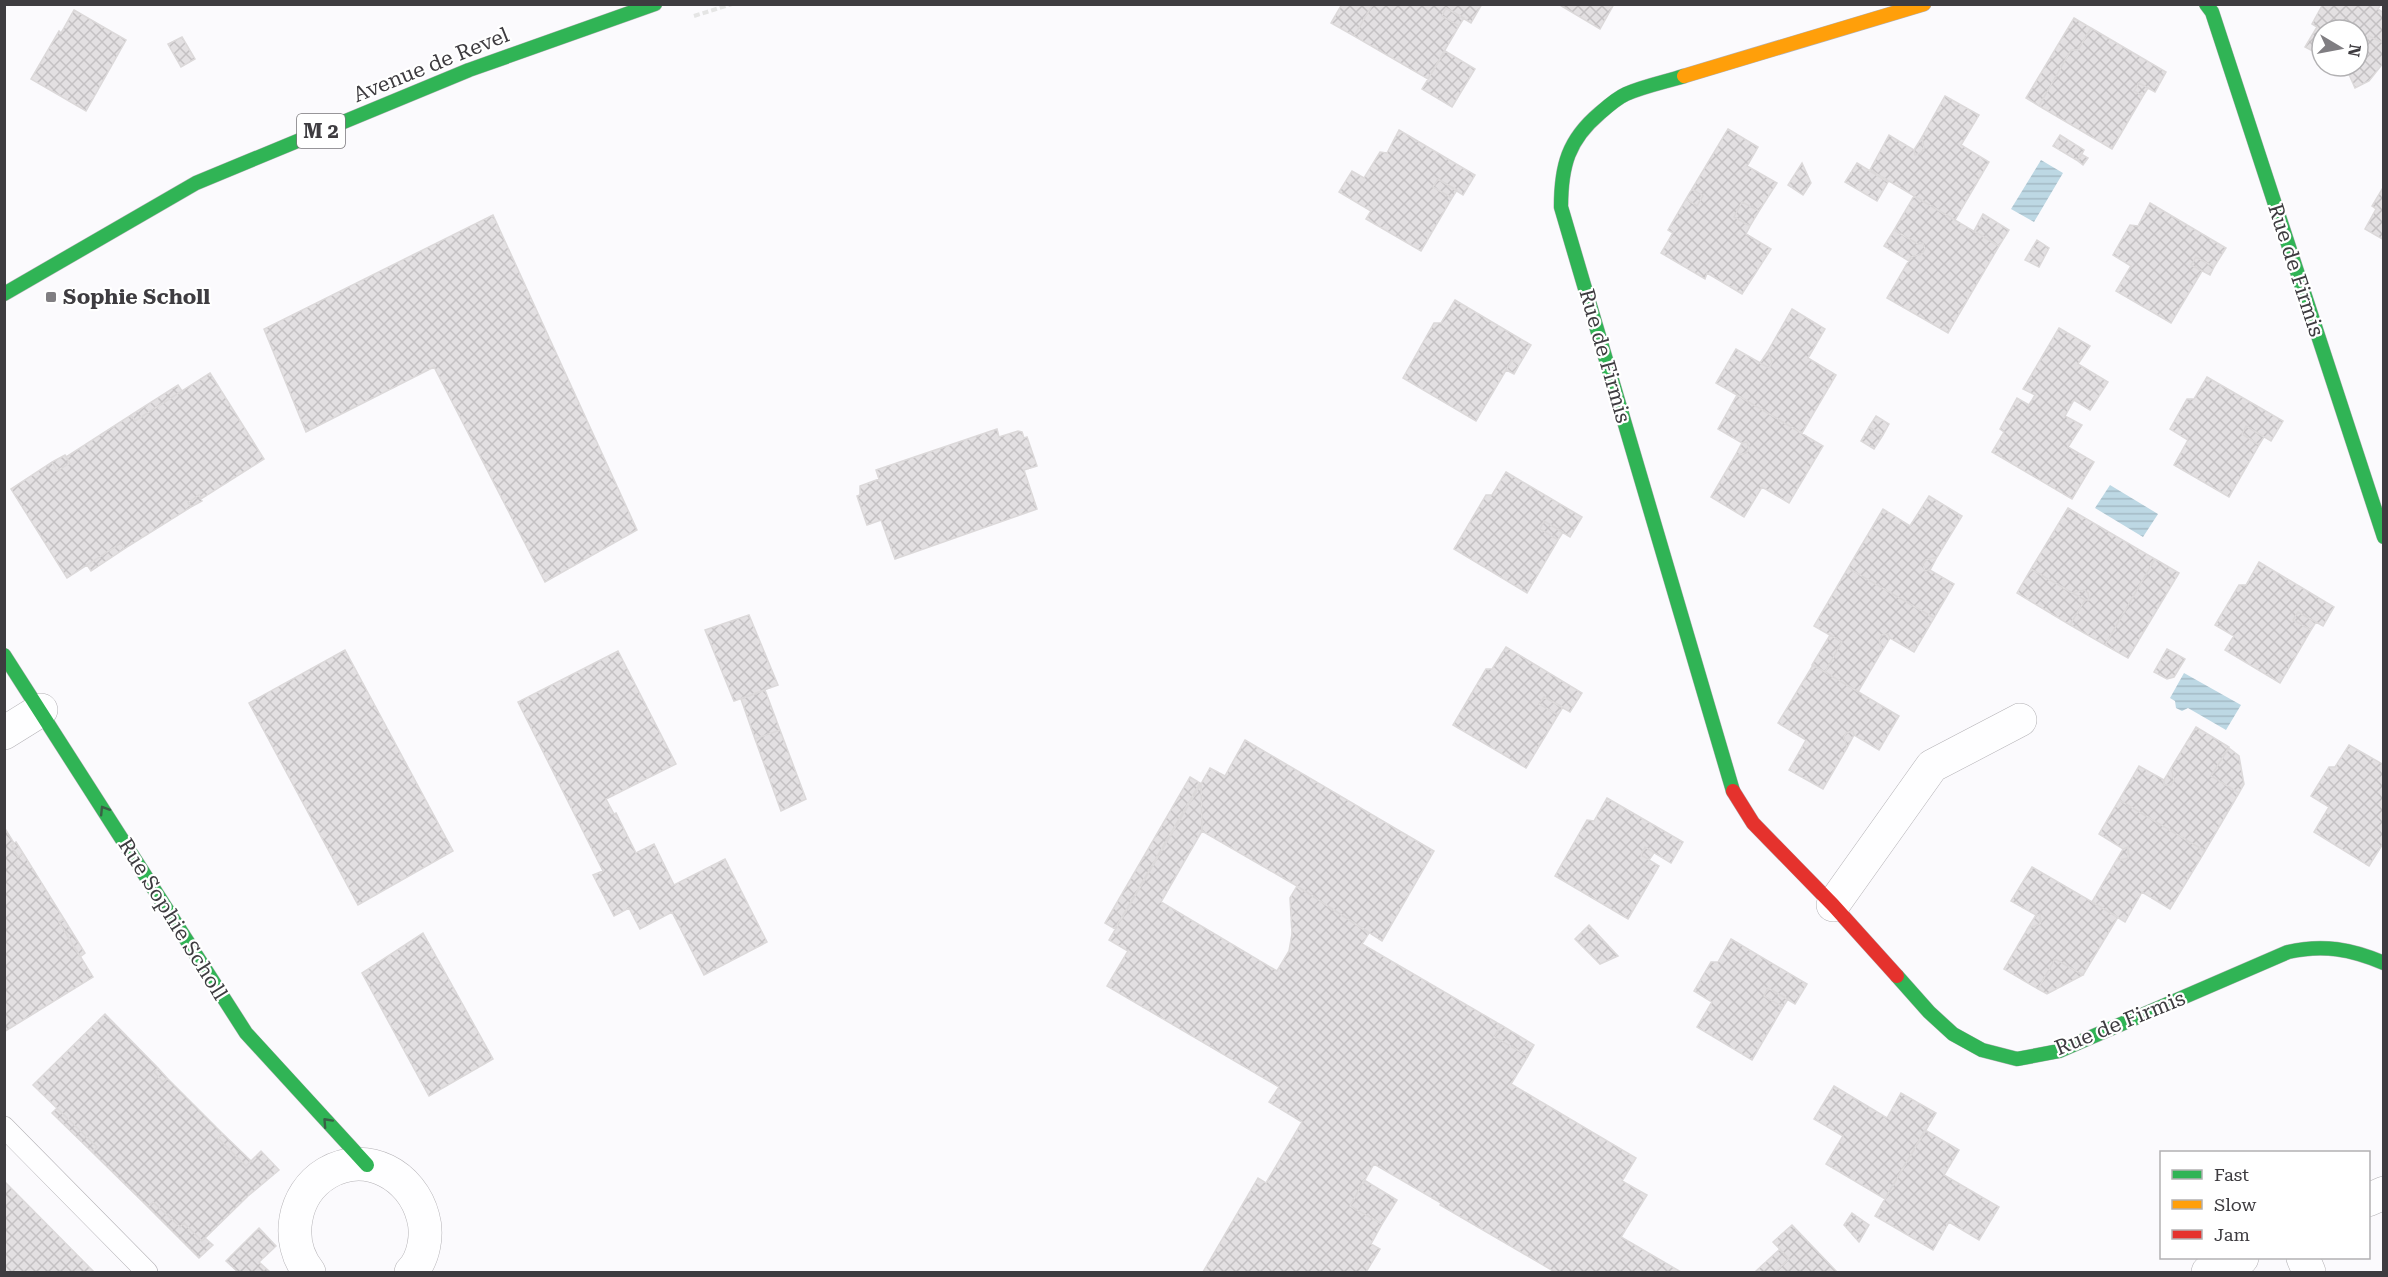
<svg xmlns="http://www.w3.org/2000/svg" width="2388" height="1277" viewBox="0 0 2388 1277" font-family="'Roboto Serif',serif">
<defs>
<pattern id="water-rules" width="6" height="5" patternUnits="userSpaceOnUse" patternTransform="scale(1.5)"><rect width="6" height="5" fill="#bdd8e4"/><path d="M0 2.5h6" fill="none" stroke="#a4bac5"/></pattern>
<pattern id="building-cross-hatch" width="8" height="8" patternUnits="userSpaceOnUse" patternTransform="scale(1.5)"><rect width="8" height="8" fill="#e3e0e2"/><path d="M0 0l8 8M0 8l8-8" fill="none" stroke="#c4c1c3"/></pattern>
</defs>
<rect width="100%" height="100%" fill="#fbfafd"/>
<path fill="url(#water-rules)" d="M2041,160L2063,173L2034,222L2011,209Z
M2110,485L2158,514L2143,537L2095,508Z
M2184,673L2241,705L2226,730L2188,708L2182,711L2176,708L2175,701L2170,698Z"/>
<path fill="url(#building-cross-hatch)" stroke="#dcd9da" stroke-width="1.5" d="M1342,4H1373L1354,36L1331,23Z
M1373,4H1482L1471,23L1446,8L1442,16L1459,26L1428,79L1354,36Z
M1558,4H1614L1600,29Z
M2323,4H2381L2378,9L2384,13V38L2381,42L2369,36L2358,55V30H2322V56L2305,47L2317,27L2312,24Z
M1446,8L1464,18L1459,26L1442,16Z
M74,10L126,40L86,111L31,79L59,31L61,33Z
M2074,18L2091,28L2078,50H2071L2039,106L2026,98Z
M2091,28L2166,72L2155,92L2139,83L2134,91L2143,96L2112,149L2039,106L2071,50H2078Z
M2369,36L2384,43V62L2369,81L2355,88L2348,72L2352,66H2358V55Z
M182,37L195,59L181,67L168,44Z
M1445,51L1475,69L1452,107L1422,89Z
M2338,66H2352L2348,72Z
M2139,83L2148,88L2143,96L2134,91Z
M1945,96L1979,115L1961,145L1989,162L1955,220L1870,170L1889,135L1914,150L1915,155L1921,153L1924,148L1922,137Z
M1728,129L1758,147L1747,166L1777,183L1759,211L1742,202L1734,217L1750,226L1746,234L1771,249L1742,294L1707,273L1705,279L1661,253L1673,233L1668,230L1686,199L1697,206L1703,196L1692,189Z
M1399,130L1475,175L1463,195L1438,179L1433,187L1452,198L1421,251L1366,219L1371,211L1339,192L1352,171L1364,178L1380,152L1387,153Z
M2060,135L2084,150L2078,161L2053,146Z
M1922,137L1924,148L1921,153L1915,155L1914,150Z
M2081,154L2088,158L2083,165L2078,161Z
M1802,163L1811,183L1803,195L1788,185Z
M1857,163L1888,182L1877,201L1845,182Z
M1438,179L1457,190L1452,198L1433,187Z
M2384,186V240L2365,229L2376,209L2372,206Z
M1692,189L1703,196L1697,206L1686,199Z
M1914,196L1999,246L1948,333L1887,298L1911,257L1922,254L1925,249L1923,243L1918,244L1894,230Z
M1742,202L1759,211L1750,226L1734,217Z
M2150,203L2226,248L2214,267L2196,257L2191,265L2202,271L2171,323L2116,291L2131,266L2113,255L2130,225L2138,226Z
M1983,214L2009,230L1999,246L1974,231Z
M493,215L637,530L545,582L434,367L306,432L264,329Z
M1894,230L1918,244L1923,243L1925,249L1922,254L1911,257L1909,261L1884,246Z
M2037,240L2049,248L2039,267L2025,260Z
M2196,257L2214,267L2210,275L2191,265Z
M1455,300L1531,345L1519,365L1512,360L1476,421L1403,378L1434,323H1441Z
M1792,309L1825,329L1808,358L1836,375L1802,433L1716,383L1736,349L1769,368L1772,362L1768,351Z
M2059,328L2090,346L2078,364L2108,382L2090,410L2074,400L2065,416L2082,425L2068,447L2094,462L2072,499L1992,452L2004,432L2000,429L2017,398L2029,405L2035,395L2023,389Z
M1768,351L1772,362L1769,368L1760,363Z
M1512,360L1519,365L1514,374L1506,370Z
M210,373L264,459L201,499L199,495L188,503L191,507L124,549L121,543L67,578L11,489L52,462L57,471L70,463L66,457L131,415L135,421Z
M2207,377L2283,421L2271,441L2246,426L2242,434L2259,445L2229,497L2174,465L2188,440L2170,429L2187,399H2194Z
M178,385L182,391L135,421L131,415Z
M1737,395L1823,446L1789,503L1762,487L1744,517L1711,497L1735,456L1746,453L1749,448L1747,442L1742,443L1718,429Z
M1876,416L1889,424L1883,435L1869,427Z
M2246,426L2264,437L2259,445L2242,434Z
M1869,427L1883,435L1874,449L1861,441Z
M997,429L999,437L1018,431L1022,432L1024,438L1027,437L1037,466L1024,470L1037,509L895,559L881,520L867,525L857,496L860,495V486L879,479L876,470Z
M1747,442L1749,448L1746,453L1735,456L1742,443Z
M65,455L70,463L57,471L52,462Z
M1506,472L1582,517L1570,537L1544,521L1540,529L1558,540L1527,593L1454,549L1486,495H1492Z
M199,495L202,501L191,507L188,503Z
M1929,496L1962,516L1937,557L1926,560L1923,564L1925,571L1930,570L1954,584L1934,618L1848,568L1883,509L1910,526Z
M2068,508L2155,559L2105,645L2070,625L2085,600H2089L2088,593L2084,590L2072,593L2031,569Z
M1544,521L1563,532L1558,540L1540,529Z
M121,543L124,549L91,571L87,565Z
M1937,557L1930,570L1925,571L1923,564L1926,560Z
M2155,559L2179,573L2128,658L2105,645Z
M2259,562L2334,607L2323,626L2298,612L2293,620L2311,630L2280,683L2225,650L2234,636L2215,625L2239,585H2246Z
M1848,568L1934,618L1914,652L1890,638L1888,634L1882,635L1879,640L1882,651L1858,692L1825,672L1842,642L1814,626Z
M2031,569L2085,600L2070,625L2017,593Z
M2084,590L2088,593L2089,600H2085L2072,593Z
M2298,612L2316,622L2311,630L2293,620Z
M749,615L778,685L734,701L705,630Z
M1888,634L1890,638L1882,651L1879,640L1882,635Z
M1830,635L1842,642L1825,672L1812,665Z
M1506,647L1582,693L1570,712L1544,697L1539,704L1558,715L1526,768L1453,725L1486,669H1492Z
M2167,649L2185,659L2174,677L2167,679L2154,672Z
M345,650L453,851L358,905L249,703Z
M618,651L676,764L606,799L614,814L616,813L636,853L654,844L674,885L725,859L767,942L704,975L672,912L640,929L629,908L614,916L593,875L603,871L518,702Z
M1813,665L1899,716L1879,750L1854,735L1853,731L1846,733L1844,737L1847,748L1823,789L1789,770L1806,740L1778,723Z
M765,690L780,730L755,739L741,699Z
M1544,697L1563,707L1558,715L1539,704Z
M2196,727L2229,747L2211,776L2239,793L2205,851L2119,800L2139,766L2164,780V785H2171L2174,780L2171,768Z
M780,730L806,799L781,811L755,739Z
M1853,731L1854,735L1847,748L1844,737L1846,733Z
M1245,740L1434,851L1382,941L1297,886L1202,831L1201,784L1210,768L1225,776Z
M2349,745L2384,765V842L2369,866L2314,832L2329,807L2311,796L2329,767H2335Z
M2229,748L2239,756L2244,784L2239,793L2211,776Z
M2171,768L2174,780L2171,785H2164V780Z
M1190,777L1200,783L1115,929L1105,923Z
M1201,784L1202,831L1161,902L1277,971L1289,951L1292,934L1290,898L1297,886L1369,933L1362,944L1501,1025L1494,1037L1528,1056L1511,1084L1636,1158L1622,1181L1647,1195L1621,1237L1681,1272H1555L1440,1205L1441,1203L1374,1164L1350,1206L1382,1224L1371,1244L1380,1249L1366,1272H1203L1258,1178L1266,1183L1302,1122L1269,1102L1279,1087L1107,986L1128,951L1109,940Z
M1607,798L1683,842L1671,863L1645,847L1641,855L1659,866L1628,919L1555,876L1587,820L1594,821Z
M2119,800L2205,851L2170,909L2142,892L2125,922L2092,902L2116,861L2128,858L2129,855L2128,847L2123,849L2099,834Z
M4,827L14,843L11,845L18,857L23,853L64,919L59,922L93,977L4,1032Z
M16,842L23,853L18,857L11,845Z
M1645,847L1654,853L1649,860L1641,855Z
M2128,847V858L2116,861L2123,849Z
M2032,867L2118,917L2083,975L2055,959L2038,989L2004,969L2028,928L2040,924L2041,921L2040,915H2036L2011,901Z
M2036,915H2040V924L2028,928Z
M64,919L85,953L80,957L59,922Z
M1589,925L1618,956L1600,964L1575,939Z
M423,933L493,1059L429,1096L362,973Z
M1731,939L1807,984L1795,1004L1768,988L1764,996L1783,1007L1752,1060L1697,1027L1712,1002L1694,991L1711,962H1718Z
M2055,959L2083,975L2047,994L2038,989Z
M1768,988L1788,999L1783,1007L1764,996Z
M105,1014L158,1068L154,1072L163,1082L167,1078L222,1133L218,1138L246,1166L261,1151L279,1170L248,1196L202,1241L184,1223L180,1227L153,1202L148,1207L92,1152L97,1147L33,1085Z
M1501,1025L1534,1045L1528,1056L1494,1037Z
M158,1068L167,1078L163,1082L154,1072Z
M1834,1086L1887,1118L1901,1093L1936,1113L1885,1199L1826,1164L1843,1136L1814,1119Z
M57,1108L97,1147L92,1152L52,1113Z
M1925,1130L1959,1150L1944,1175L1999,1207L1979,1240L1949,1222L1933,1250L1875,1216Z
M222,1133L251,1161L246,1166L218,1138Z
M1364,1180L1397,1200L1382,1224L1350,1206Z
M4,1181L94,1272H4Z
M153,1202L180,1227L184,1223L202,1241L205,1238L213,1245L199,1258L148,1207Z
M1852,1213L1869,1225L1859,1242L1844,1225Z
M1792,1225L1837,1272H1775L1789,1259L1773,1242Z
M259,1228L276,1246L259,1262L270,1272H238L226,1261Z
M1780,1249L1789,1259L1775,1272H1758L1756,1271Z"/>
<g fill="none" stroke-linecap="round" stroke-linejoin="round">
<g stroke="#b4b2b6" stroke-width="22">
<path id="lane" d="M4,1127L147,1272"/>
</g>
<g stroke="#b4b2b6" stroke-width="34">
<path id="street" d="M4,733L41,710
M1833,905L1932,766L2020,720
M2368,1200L2384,1193
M2303,1258L2309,1272
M309,1272C285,1242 292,1194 327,1173C367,1150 412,1175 423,1217C428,1234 424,1259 411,1272
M2208,1272L2242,1258"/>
</g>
<g stroke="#b4b2b6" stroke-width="15">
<path id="fast" d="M2206,4L2212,12L2384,537
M1684,76C1665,82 1644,86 1626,94C1617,98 1608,106 1600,113C1568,140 1561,166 1561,207L1733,791
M4,294L196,183L469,70L655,4
M4,655L246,1033L367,1165
M1897,976L1929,1012L1953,1034L1982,1050L2017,1059L2059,1051L2288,952C2323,944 2351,949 2384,963"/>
</g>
<g stroke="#b4b2b6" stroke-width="15">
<path id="slow" d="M1684,76L1924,4"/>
</g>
<g stroke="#b4b2b6" stroke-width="15">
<path id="jam" d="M1733,791L1753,823L1833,905L1897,976"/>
</g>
<path stroke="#e5e5e5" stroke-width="4" stroke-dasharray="6 3" stroke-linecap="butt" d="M694,16L732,4"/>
<use href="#lane" stroke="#fefeff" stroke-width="21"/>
<use href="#street" stroke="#fefeff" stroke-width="33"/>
<use href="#fast" stroke="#30b455" stroke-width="14"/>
<use href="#slow" stroke="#ff9f0a" stroke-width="14"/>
<use href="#jam" stroke="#e5322d" stroke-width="14"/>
</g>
<defs><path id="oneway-chevron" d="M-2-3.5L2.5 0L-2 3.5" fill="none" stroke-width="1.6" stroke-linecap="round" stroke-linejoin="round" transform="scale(1.5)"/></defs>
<g stroke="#3a6046">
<use href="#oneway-chevron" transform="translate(104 810) rotate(-122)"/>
<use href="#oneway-chevron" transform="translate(327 1122) rotate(-133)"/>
</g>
<rect fill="#807e82" stroke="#fff" stroke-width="2" x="45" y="291" width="12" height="12" rx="3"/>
<g text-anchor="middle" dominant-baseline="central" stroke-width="4.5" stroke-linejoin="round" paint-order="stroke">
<rect fill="#fff" stroke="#787679" stroke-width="1.5" x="297" y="114" width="48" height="34" rx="4.5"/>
<g font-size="20" font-weight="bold" fill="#3e3c40">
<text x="321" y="131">M 2</text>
</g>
<g font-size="21" fill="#3e3c40" stroke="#fff">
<text transform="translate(431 65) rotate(-22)">Avenue de Revel</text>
<text transform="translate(2296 270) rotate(72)">Rue de Firmis</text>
<text transform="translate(1605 356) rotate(74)">Rue de Firmis</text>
<text transform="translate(173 919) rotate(58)">Rue Sophie Scholl</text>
<text transform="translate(2120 1023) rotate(-22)">Rue de Firmis</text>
</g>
<g font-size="21" font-weight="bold" fill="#3e3c40" stroke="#fff" text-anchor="start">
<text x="63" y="297">Sophie Scholl</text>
</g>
</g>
<rect width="2388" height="1277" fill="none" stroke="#3e3c40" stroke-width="12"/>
<rect x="2160" y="1151" width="210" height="108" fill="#ffffff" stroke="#b2b1b3" stroke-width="1.5"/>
<rect x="2172" y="1170" width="30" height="9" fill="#30b455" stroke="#b2b1b3" stroke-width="1.5"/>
<text x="2214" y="1181" font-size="18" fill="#3e3c40">Fast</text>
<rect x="2172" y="1200" width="30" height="9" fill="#ff9f0a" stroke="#b2b1b3" stroke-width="1.5"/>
<text x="2214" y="1211" font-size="18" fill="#3e3c40">Slow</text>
<rect x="2172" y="1230" width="30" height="9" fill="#e5322d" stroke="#b2b1b3" stroke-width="1.5"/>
<text x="2214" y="1241" font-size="18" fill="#3e3c40">Jam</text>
<g transform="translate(2340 48) rotate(100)"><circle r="28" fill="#ffffff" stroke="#b2b1b3" stroke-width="1.5"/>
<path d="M0-4.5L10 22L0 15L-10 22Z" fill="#807e82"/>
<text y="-9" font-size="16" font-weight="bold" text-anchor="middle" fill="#3e3c40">N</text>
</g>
</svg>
